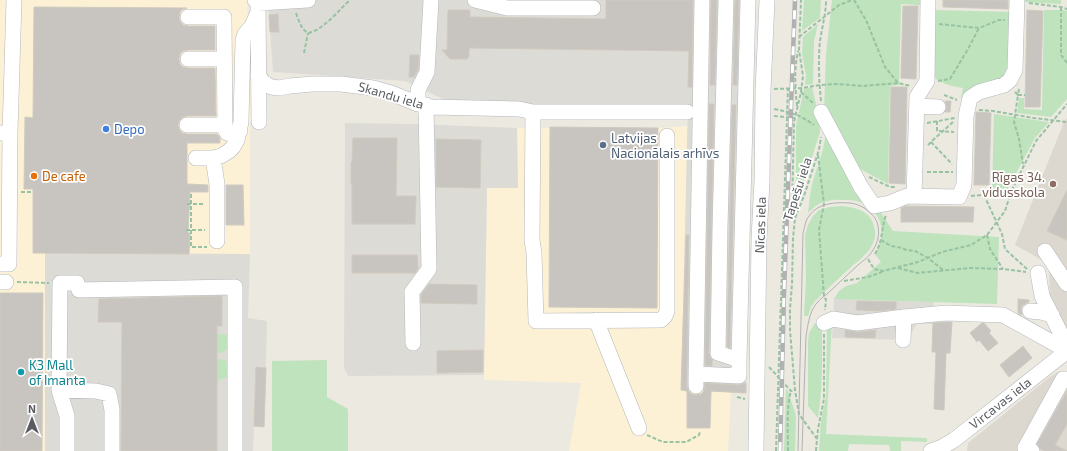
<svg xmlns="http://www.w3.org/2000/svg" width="1067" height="451" viewBox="0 0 1067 451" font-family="'Exo 2',sans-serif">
<rect width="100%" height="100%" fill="#ece9e1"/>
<path fill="#fcf1d5" d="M0,0H247L253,107L250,122V254L45,253V451H0Z
M687,126L686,235L701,391L731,392L728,451H569L581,383L484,380L487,188H518L517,128H658Z"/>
<path fill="#dddbd5" d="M268,0H754L746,393L681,390L688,106L511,104L447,101L405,81L273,72Z
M345,123L416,124L517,128L518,188H487L484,375L348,376L344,368Z
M45,253L250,254L248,318L267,321L264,427L254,426L253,451H45Z
M834,299L934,302L933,324H917L907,340L832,338Z"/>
<path fill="#dcd8cf" d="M1067,118V333L1050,297L1049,264L1015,245L1064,122Z
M1058,372H1067V451H967L968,443L1051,376Z"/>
<path fill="#bfe3bd" d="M804,0H821L820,18L802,31Z
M832,0H920V5L901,4L899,85L890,86L888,184L862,170L848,159L824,113L826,54Z
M1023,0H1061V4L1023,2Z
M933,10L1014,12V43L1008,49L1007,77L967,100L961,98L963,88C951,86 941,84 931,75Z
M1044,10H1063L1067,11V99L1051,117L1017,113L1019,98H1024V109L1042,110Z
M818,24L814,41L813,84L805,85L806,75L802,54L803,37Z
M812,87L819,117L820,132L802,189L796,204V126L804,89Z
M994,114L1049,122L1035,138L1007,190L992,191Z
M826,127L854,192L860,194L864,187L893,231L999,237L997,304L834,299L839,291L846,286L857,283L881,262L875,254C888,232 882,210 857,201C853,200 849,200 844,200C836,199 825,200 817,205C814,207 811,210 808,213C809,204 810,194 812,185C817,166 826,147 826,127Z
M841,206C853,207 864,209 871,219C875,226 877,235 873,243C869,254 857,261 849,269C837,280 826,290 815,301L811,307L808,316H804L806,278L805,235L808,225L813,216L819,210L830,207Z
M832,322L826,434L925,438L927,439V442L901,441V451H890L889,445L849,444L848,451H819L821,421L826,397L827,326Z
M815,323L822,327C822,357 823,387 818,418L808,406V341L809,333Z
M217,334L229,335V348L222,353L217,352Z
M217,359C231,360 229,364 229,376L217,381Z
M327,360V397L348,409V451H272V361Z
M786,389L788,391L796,416L795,451H784Z"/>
<path fill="#c8c5c0" stroke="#d0cabf" d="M606,0H693L692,87H688L689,51L469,48V56L467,59H450L442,50H447L448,10H470V17L606,19Z
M711,0H717L715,85H710Z
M735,0H739L737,85H733Z
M943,0H1008V9L943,7Z
M903,6H918L916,79L901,78Z
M34,7L187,8L183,9L180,12L179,17L180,21L183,25L188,26H215V50H188L183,51L180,54L179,59L180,64L183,67L188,68H215L216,116H187L183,117L179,121L178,125L179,129L182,133L187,134H217L220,138V143H187V184L208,185V192H190L188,233H190L189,254L33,253V189H24L25,117L33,118Z
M1027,10L1043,11L1040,107H1025Z
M278,14L279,32H270L269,15Z
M410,55H419L418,70L414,77H409Z
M891,87H907L905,184L889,183Z
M945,101H951L950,112H945L947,107Z
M709,104H714L709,353L710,358L713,360H712V366L705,365Z
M732,105H736L730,348L727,347Z
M976,112L991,113L989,185H974Z
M550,127L658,128L657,308L549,307Z
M353,138H397L396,196H416L415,224H352V184H351V162H352Z
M436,139L481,140L480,188L436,187Z
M226,185H243L244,225H226Z
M1067,190V240L1047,231Z
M906,206L974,207L973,222H901V208Z
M686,235H689L687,374V386L688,390L691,394L696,395L701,394L704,391L705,383L739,385L746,383V393L711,391L710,428H687V391L681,390Z
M352,255H417L418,269L415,273H352Z
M429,284L477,285V304L421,303V295Z
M0,293H43L42,451H0Z
M222,296V326H217V451H121L122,322H98L99,299Z
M1018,299L1029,300V302L1026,303L1022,306L1021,311L1022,315L1018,313Z
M857,301L896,302V309L880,311L856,310Z
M946,322H952L950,353H946L944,410L934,409L936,352H932L933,323Z
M982,323H984L991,331L989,333L998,343L988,351L979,340L977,342L970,333Z
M845,330L858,332L876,330L875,338L845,337Z
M1023,346L1032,358L1009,377L1000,365Z
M483,350V372L437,373V351Z
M256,367L266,368L264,427L254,426Z
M1067,391V424L1055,445L1067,451H1045L1040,449L1037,444Z"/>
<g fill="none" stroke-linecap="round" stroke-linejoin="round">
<g stroke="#b3b7bb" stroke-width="16">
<path id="minor" d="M255,0L258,3L259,122
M475,0L507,8H593
M258,3L308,0
M188,17H224L225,129L227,133L233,134L240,131
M188,59H224
M258,75L263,82L271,87L279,88L290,86L312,84H341L373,88L391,93L418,104L432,107L519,109L533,112H687
M418,104V90L427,72L431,0
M917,106L938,107
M533,112L532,240L534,253L536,321L661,320L665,316L667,311V136
M821,112L861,187L874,206L890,203L907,196L959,197L964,185L966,116L970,98L979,92L1004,85L1010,80L1015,70L1017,0
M187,125H225
M0,133H10L9,264H0
M10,133L14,0
M196,158H213L221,156L229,151L233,147L237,140L241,122L243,40L245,34L252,26L258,12
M213,158L217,184V241
M914,196L917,97L927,81L928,0
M1045,251L1067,284
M1038,273L1042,296L1067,346
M0,282H6
M1030,311L1041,312L1052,315
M596,320L639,428
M824,323L833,319L857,323L904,317
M903,340L904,317L946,313L1003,315L1057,345L1067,352
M413,343L412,292L429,269L426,105
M739,360L748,0
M696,374L702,0
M696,386V374L739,376V360L718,353L720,227L726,0
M59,390L96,391L109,394L112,410V451
M67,451V416L59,390L60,283H77L79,290L235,287V451
M756,451L759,239L762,181L763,91L767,0
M931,451L942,447L954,440L1066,352
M1032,451L1025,448L1063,379H1067"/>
</g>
<path stroke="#97c3a2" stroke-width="2" stroke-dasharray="4 2" stroke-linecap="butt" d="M854,0L866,20L885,67L898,83
M1029,3L1061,7L1067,9
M1061,7V55L1067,63
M296,13C299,21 301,29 308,33C322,31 339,10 350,0
M939,24L979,28L999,20H1005
M799,37L839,5L852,0
M304,53L308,33
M938,81L950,79L968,49L979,28
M774,89L802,88L820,85L838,84L863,86L898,83L911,86
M1019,89L1018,95H1025
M801,92L814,104
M1015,92L1018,95L1014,122L1019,139L1023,164
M944,95L957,100
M821,101C819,81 818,61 820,41C822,27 826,14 826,0
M797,106C795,87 794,70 798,51
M774,109C791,112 800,115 814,125
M979,110L993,111L1034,118L1067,122
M774,116L795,118
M937,121V131L954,132
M927,123L955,118
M931,142L952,164
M928,145L933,140L953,122
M818,155L824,204L819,230L824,296L826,300L825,310
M927,172H953
M869,177L890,187H896
M21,192H33
M191,194V247H207
M984,195L1002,234L1005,249L1027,269
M971,196L1011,192L1036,141L1067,104
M187,204H205
M795,217L792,205L794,122L801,92L803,76L799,50L801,0
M186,230H205
M987,235L990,249L1003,269
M881,240L891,246L902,248L906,250L915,251L928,258L943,270
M875,254C883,241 881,229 886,215
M868,259L874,269L883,271L918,262L942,252L971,245L987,235L1005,211L1011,192
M898,268L917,273L970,268L1003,269L1026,272
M844,281L868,277L882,272
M17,282L49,283
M769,367L791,391L795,390
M737,397L745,399
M647,435L663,442H686L699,435L700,432
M817,439L818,429L824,399V334
M776,451L788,88
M788,451C788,434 786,408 791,391
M816,451L817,439L799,414L795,390L790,330V309L792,284L793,239L795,218L804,196L819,150L821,137"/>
<use href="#minor" stroke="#fff" stroke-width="15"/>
<path stroke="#b0b1b1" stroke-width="1" d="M798,451L803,233C805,227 805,221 809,216C818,203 835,202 850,203C860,204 869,210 875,218C881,228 879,241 873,250C870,256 864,260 858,265C848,275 837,284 827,294C823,297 819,300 816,304C809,313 808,325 806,336L802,451"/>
<g stroke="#b0b1b1" stroke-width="4.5">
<path id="rail" d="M780,451L784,293L795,0"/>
</g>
<use href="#rail" stroke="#fff" stroke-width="3" stroke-dasharray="9" stroke-linecap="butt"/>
</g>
<circle fill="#3f7fe0" stroke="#fff" stroke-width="1.5" cx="106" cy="129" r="4"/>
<circle fill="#5c6f8a" stroke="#fff" stroke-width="1.5" cx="603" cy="145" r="4"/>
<circle fill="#e8710a" stroke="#fff" stroke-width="1.5" cx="34" cy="176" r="4"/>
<circle fill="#8d6e63" stroke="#fff" stroke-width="1.5" cx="1053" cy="184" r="4"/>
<circle fill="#0f9aa8" stroke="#fff" stroke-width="1.5" cx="21" cy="372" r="4"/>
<g text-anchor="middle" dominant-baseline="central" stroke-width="3.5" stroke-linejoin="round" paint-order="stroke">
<g font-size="13" fill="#595d61" stroke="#fff">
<text transform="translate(391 95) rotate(16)">Skandu iela</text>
<text transform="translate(797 189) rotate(-72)">Tapešu iela</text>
<text transform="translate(760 225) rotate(-88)">Nīcas iela</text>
<text transform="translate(1000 403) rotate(-38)">Vircavas iela</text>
</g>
<g font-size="13" fill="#366cbe" stroke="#fff" text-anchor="start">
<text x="114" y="129">Depo</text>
</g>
<g font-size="13" fill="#4e5e75" stroke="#fff" text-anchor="start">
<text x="611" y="138">Latvijas<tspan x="611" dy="15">Nacionālais arhīvs</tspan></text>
</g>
<g font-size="13" fill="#c56008" stroke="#fff" text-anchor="start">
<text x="42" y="176">De cafe</text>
</g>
<g font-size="13" fill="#785e54" stroke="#fff" text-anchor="end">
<text x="1045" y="177">Rīgas 34.<tspan x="1045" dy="15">vidusskola</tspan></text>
</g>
<g font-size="13" fill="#0d838f" stroke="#fff" text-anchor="start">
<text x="29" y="365">K3 Mall<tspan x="29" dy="15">of Imanta</tspan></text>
</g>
</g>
<g transform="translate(32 419)" stroke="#ffffff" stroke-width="3" paint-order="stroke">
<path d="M0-3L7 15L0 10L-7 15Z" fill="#595d61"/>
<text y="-6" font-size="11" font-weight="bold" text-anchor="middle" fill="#595d61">N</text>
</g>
</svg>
